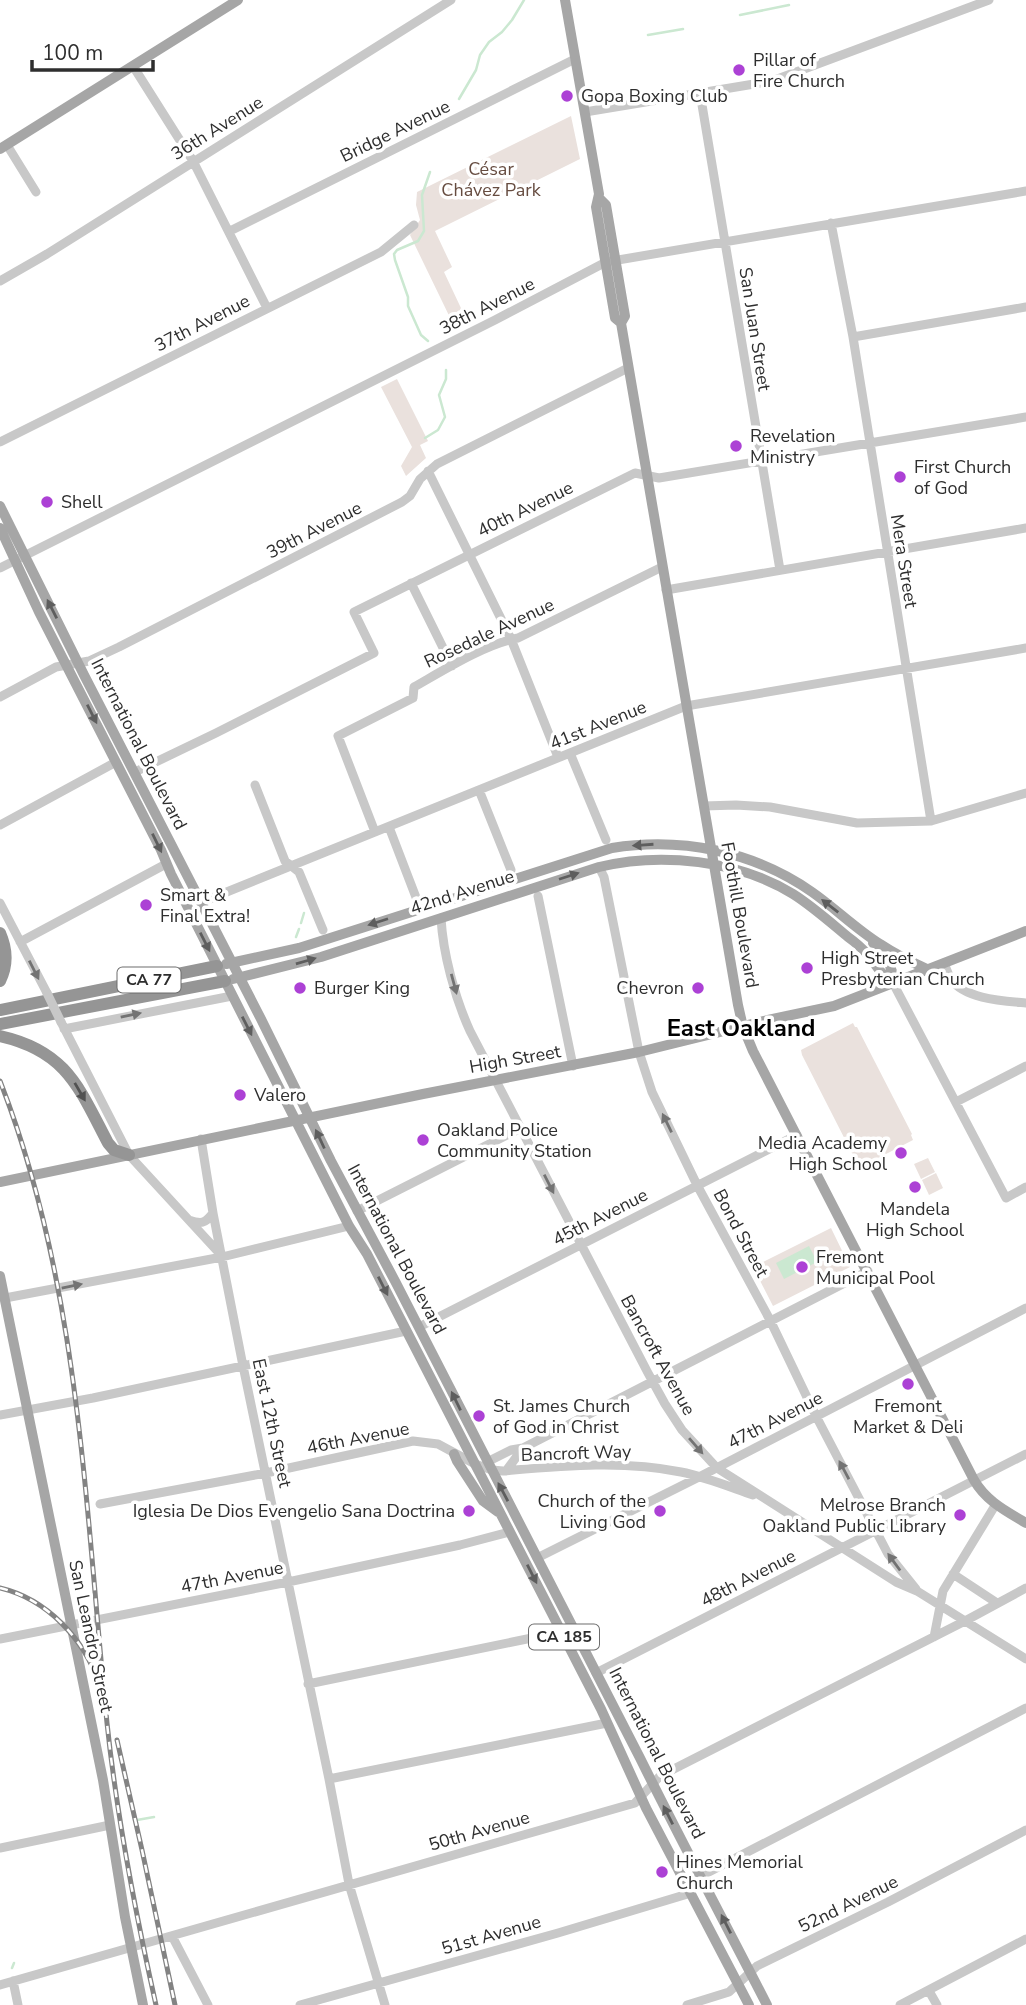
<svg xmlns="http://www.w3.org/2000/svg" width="1026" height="2005" viewBox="0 0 1026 2005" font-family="'Nunito Sans',sans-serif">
<rect width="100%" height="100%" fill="#fff"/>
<path fill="#eae1dd" d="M571,116L580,159L435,231L452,267L444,272L468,323L456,330L410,235L420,220L416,205L417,192Z
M397,379L428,441L420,445L426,458L406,476L401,466L412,447L381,387Z
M853,1023L855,1027H857L912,1134L911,1135L913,1140L861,1167L857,1163L802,1055L801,1050Z
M928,1158L935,1172L921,1179L914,1164Z
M936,1173L943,1188L929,1195L922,1180Z
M831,1228L850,1267L773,1306L753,1267Z"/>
<path fill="#cbe8d1" d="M809,1246L817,1262L784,1279L776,1263Z"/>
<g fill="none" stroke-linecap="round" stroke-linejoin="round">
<path stroke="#cbe8d1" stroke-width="2.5" d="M740,15L789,5
M648,35L683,29
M459,99L476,70L480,55L489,42L502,32L512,20L524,0
M428,341L421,335L408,306V297L395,260L394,254L397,250L418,241L424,231L422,195L430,172
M425,438L438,430L445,417L439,395L446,379V370
M301,923L304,913
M296,937L299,929
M137,1820L154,1817
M12,1968L14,1963"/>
<path stroke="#c8c8c8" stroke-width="9" d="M133,66L193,161L267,308
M700,93L780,570
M585,112L772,81L989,0
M7,145L36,192
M831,223L853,337L931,821
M230,231L575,59
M0,281L47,254L451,0
M853,337L1026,307
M0,442L381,252L414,225
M428,471L511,639L558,757
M0,568L495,320L606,262L1026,191
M411,583L452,666
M666,590L1026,528
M0,697L56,667L89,661L119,647L402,502L410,496L420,479L437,464L628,368
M570,753L606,840
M135,772L216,733L374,653L354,612L635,473L659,478L1026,417
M255,785L285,861L299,872L323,930
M479,790L511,870
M704,806L736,805L770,807L857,823L931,821L1026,793
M0,825L116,762
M389,827L417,900
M375,832L338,736L413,698L414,687C444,670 485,644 518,638L662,567
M599,867L604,877L639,1052L652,1092L697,1185L770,1320L816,1416L888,1554L916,1589
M538,896L573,1066
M202,902L686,706L1026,648
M0,903L47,993
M441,918C443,954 455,998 470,1031L648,1373L665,1404L682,1430L717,1468L896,1582L917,1591L1026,1659
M20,942L166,864
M944,963C946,968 948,974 951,979C964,999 1004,1001 1026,1003
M893,983L1006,1198L1026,1187
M61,1022L129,1155L221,1255
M64,1029L232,996
M956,1102L1026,1066
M201,1139L213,1213L243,1366L329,1779L349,1884L385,2005
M357,1211L521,1128
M189,1220C201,1224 205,1224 213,1213
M5,1298L222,1257L349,1226
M419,1327L797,1135
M0,1415L93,1398L406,1331
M487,1462L511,1450L523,1448L868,1271
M506,1471L523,1448
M100,1504L266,1473L413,1441L438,1444L475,1464L492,1470L503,1471C562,1466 623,1460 681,1472C706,1477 730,1487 753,1495
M537,1558L699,1477L1026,1308
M953,1574L997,1603
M934,1637L943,1591L996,1504
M0,1639L288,1582L460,1545L509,1532
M596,1673L1026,1454
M308,1684L561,1632
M329,1779L607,1723
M0,1848L110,1825
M701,1876L1026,1708
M172,1936L208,2005
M13,1981L18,2005
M0,1985L635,1803L660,1776L965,1621L1026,1588
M929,1991L937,2005
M300,2005L558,1933L691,1893
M687,2005L729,1992L757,1966L888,1902L1026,1830
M900,2005L1026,1939"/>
<path stroke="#a6a6a6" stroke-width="10" d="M565,0L599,194L596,207L615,318L621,323L738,1005L743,1027L753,1051L974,1480C986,1501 1006,1511 1026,1523
M0,149L238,0
M599,198L606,205L625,316L621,323
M0,506L84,675L261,1019L331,1161L395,1281L640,1758C681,1841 725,1923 767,2005
M0,528L39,612L161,850L171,874L349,1226L367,1254L601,1709L646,1808L749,2005
M873,943C883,954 895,968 893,983
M226,964L299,948L612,848C682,837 753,851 812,892C835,908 856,929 880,944C895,954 911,962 927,969
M233,979L321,957L599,867C661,852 738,860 793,894C812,906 830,922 848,937C855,942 862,948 868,955C876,964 882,977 893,983
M0,1182L423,1094L639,1052L768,1020L834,1006L1026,931
M0,1276L103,1780L125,1917L143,2005
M454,1454L457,1461L483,1501L498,1512"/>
<path stroke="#959595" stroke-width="12" d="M0,933C7,949 8,965 0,981
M0,1010L217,966
M0,1024L225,981
M0,1036C67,1051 79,1088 108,1143L114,1150L129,1155"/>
<g stroke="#838383" stroke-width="5">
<path id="rail" d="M0,1081C80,1286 85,1507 107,1723C117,1818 135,1911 156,2005
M0,1588C47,1599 84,1639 99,1683
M117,1740L142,1850L175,2005"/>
</g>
<use href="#rail" stroke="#fff" stroke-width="2.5" stroke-dasharray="8" stroke-linecap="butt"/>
<path stroke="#c8c8c8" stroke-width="9" d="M47,993L61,1022"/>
</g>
<defs><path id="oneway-solid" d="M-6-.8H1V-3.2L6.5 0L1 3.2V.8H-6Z" transform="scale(1.75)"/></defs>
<g fill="#5e5e5e">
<use href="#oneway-solid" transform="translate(52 609) rotate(-117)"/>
<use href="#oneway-solid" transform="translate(92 714) rotate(63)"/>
<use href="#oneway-solid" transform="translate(157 843) rotate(64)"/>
<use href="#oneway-solid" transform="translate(643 845) rotate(176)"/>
<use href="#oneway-solid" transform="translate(569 876) rotate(-18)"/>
<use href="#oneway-solid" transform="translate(830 906) rotate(-142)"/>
<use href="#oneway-solid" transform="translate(378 922) rotate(162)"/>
<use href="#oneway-solid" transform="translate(205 942) rotate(63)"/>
<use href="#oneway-solid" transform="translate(306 961) rotate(-16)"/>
<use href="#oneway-solid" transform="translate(247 1026) rotate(63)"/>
<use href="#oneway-solid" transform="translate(320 1139) rotate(-115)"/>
<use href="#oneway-solid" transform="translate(383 1286) rotate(63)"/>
<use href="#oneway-solid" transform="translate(456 1401) rotate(-116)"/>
<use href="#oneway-solid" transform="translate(503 1492) rotate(-118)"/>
<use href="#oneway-solid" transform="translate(532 1574) rotate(63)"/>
<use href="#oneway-solid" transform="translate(668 1815) rotate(-117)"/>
<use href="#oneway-solid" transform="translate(726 1924) rotate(-117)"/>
</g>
<g fill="#737373">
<use href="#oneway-solid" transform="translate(34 970) rotate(63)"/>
<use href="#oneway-solid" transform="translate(454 984) rotate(75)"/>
<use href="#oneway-solid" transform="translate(131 1015) rotate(-12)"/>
<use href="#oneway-solid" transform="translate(667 1123) rotate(-116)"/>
<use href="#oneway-solid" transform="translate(549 1184) rotate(63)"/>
<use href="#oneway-solid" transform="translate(72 1286) rotate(-11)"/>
<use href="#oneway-solid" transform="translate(696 1446) rotate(49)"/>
<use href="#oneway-solid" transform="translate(844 1470) rotate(-118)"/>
<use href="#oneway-solid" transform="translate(894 1562) rotate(-126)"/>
</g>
<use fill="#525252" href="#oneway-solid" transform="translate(80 1092) rotate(60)"/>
<g fill="#ac41d5" stroke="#fff" stroke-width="2.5">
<circle cx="739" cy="70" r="7"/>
<circle cx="567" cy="96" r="7"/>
<circle cx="736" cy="446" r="7"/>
<circle cx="900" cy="477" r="7"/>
<circle cx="47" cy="502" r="7"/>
<circle cx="146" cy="905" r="7"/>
<circle cx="807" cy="968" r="7"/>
<circle cx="300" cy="988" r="7"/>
<circle cx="698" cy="988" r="7"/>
<circle cx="240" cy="1095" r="7"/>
<circle cx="423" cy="1140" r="7"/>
<circle cx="901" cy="1153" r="7"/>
<circle cx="915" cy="1187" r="7"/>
<circle cx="802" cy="1267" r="7"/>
<circle cx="908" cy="1384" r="7"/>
<circle cx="479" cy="1416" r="7"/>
<circle cx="469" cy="1511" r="7"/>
<circle cx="660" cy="1511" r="7"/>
<circle cx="960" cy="1515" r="7"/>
<circle cx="662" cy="1872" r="7"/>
</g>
<g text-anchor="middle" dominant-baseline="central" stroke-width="7" stroke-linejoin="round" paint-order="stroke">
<g fill="#fff" stroke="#6d6d6d" stroke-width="2">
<rect x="117.5" y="967.5" width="63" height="25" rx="5"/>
<rect x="529" y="1624.5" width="70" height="25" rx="5"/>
</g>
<g font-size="16" font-weight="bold" fill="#2e2e2e">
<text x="149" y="980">CA 77</text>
<text x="564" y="1637">CA 185</text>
</g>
<g font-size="18" fill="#2e2e2e" stroke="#fff" text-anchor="start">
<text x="753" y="60">Pillar of<tspan x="753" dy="21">Fire Church</tspan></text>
<text x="581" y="96">Gopa Boxing Club</text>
<text x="750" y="436">Revelation<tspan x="750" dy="21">Ministry</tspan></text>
<text x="914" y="467">First Church<tspan x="914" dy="21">of God</tspan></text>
<text x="61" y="502">Shell</text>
<text x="160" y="895">Smart &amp;<tspan x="160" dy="21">Final Extra!</tspan></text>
<text x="821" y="958">High Street<tspan x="821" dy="21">Presbyterian Church</tspan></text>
<text x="314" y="988">Burger King</text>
<text x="684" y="988" text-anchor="end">Chevron</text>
<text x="254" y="1095">Valero</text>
<text x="437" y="1130">Oakland Police<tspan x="437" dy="21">Community Station</tspan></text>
<text x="887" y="1143" text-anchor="end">Media Academy<tspan x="887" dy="21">High School</tspan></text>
<text x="915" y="1209" text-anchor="middle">Mandela<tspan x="915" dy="21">High School</tspan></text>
<text x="816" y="1257">Fremont<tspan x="816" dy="21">Municipal Pool</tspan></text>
<text x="493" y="1406">St. James Church<tspan x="493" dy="21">of God in Christ</tspan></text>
<text x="908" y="1406" text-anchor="middle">Fremont<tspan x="908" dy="21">Market &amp; Deli</tspan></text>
<text x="646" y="1501" text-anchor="end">Church of the<tspan x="646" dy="21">Living God</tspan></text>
<text x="946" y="1505" text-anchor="end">Melrose Branch<tspan x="946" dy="21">Oakland Public Library</tspan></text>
<text x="455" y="1511" text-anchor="end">Iglesia De Dios Evengelio Sana Doctrina</text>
<text x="676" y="1862">Hines Memorial<tspan x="676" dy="21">Church</tspan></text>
</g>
<g font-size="18" fill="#2e2e2e" stroke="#fff">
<text transform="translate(217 128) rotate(-32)">36th Avenue</text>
<text transform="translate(395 131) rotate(-26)">Bridge Avenue</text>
<text transform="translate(487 306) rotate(-27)">38th Avenue</text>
<text transform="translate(202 323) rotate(-27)">37th Avenue</text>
<text transform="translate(755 329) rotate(81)">San Juan Street</text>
<text transform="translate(525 509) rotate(-26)">40th Avenue</text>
<text transform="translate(314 530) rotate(-27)">39th Avenue</text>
<text transform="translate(904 561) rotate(81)">Mera Street</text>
<text transform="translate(489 633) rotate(-25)">Rosedale Avenue</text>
<text transform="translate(598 725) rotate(-22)">41st Avenue</text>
<text transform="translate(139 744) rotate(63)">International Boulevard</text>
<text transform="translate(462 892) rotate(-18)">42nd Avenue</text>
<text transform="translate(740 915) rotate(80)">Foothill Boulevard</text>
<text transform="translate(515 1059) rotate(-10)">High Street</text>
<text transform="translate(600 1217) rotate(-27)">45th Avenue</text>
<text transform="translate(741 1233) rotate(62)">Bond Street</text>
<text transform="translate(397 1249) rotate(62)">International Boulevard</text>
<text transform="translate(658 1355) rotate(61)">Bancroft Avenue</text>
<text transform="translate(775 1420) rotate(-27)">47th Avenue</text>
<text transform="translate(272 1423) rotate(78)">East 12th Street</text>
<text transform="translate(358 1438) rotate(-11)">46th Avenue</text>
<text transform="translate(576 1453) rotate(-2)">Bancroft Way</text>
<text transform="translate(232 1577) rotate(-11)">47th Avenue</text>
<text transform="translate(748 1578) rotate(-27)">48th Avenue</text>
<text transform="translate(91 1636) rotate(78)">San Leandro Street</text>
<text transform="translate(657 1753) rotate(63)">International Boulevard</text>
<text transform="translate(479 1831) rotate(-16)">50th Avenue</text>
<text transform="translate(848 1904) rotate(-26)">52nd Avenue</text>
<text transform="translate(491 1935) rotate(-16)">51st Avenue</text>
</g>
<g font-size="18" fill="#664c40" stroke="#fff">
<text x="491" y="169">César<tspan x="491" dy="21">Chávez Park</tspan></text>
</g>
<g font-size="24" font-weight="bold" fill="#000" stroke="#fff">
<text x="741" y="1028">East Oakland</text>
</g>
</g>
<path d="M32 60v10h121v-10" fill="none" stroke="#2e2e2e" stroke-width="3.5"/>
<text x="42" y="60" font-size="21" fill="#2e2e2e" stroke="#ffffff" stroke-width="5" paint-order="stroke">100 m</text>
</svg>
